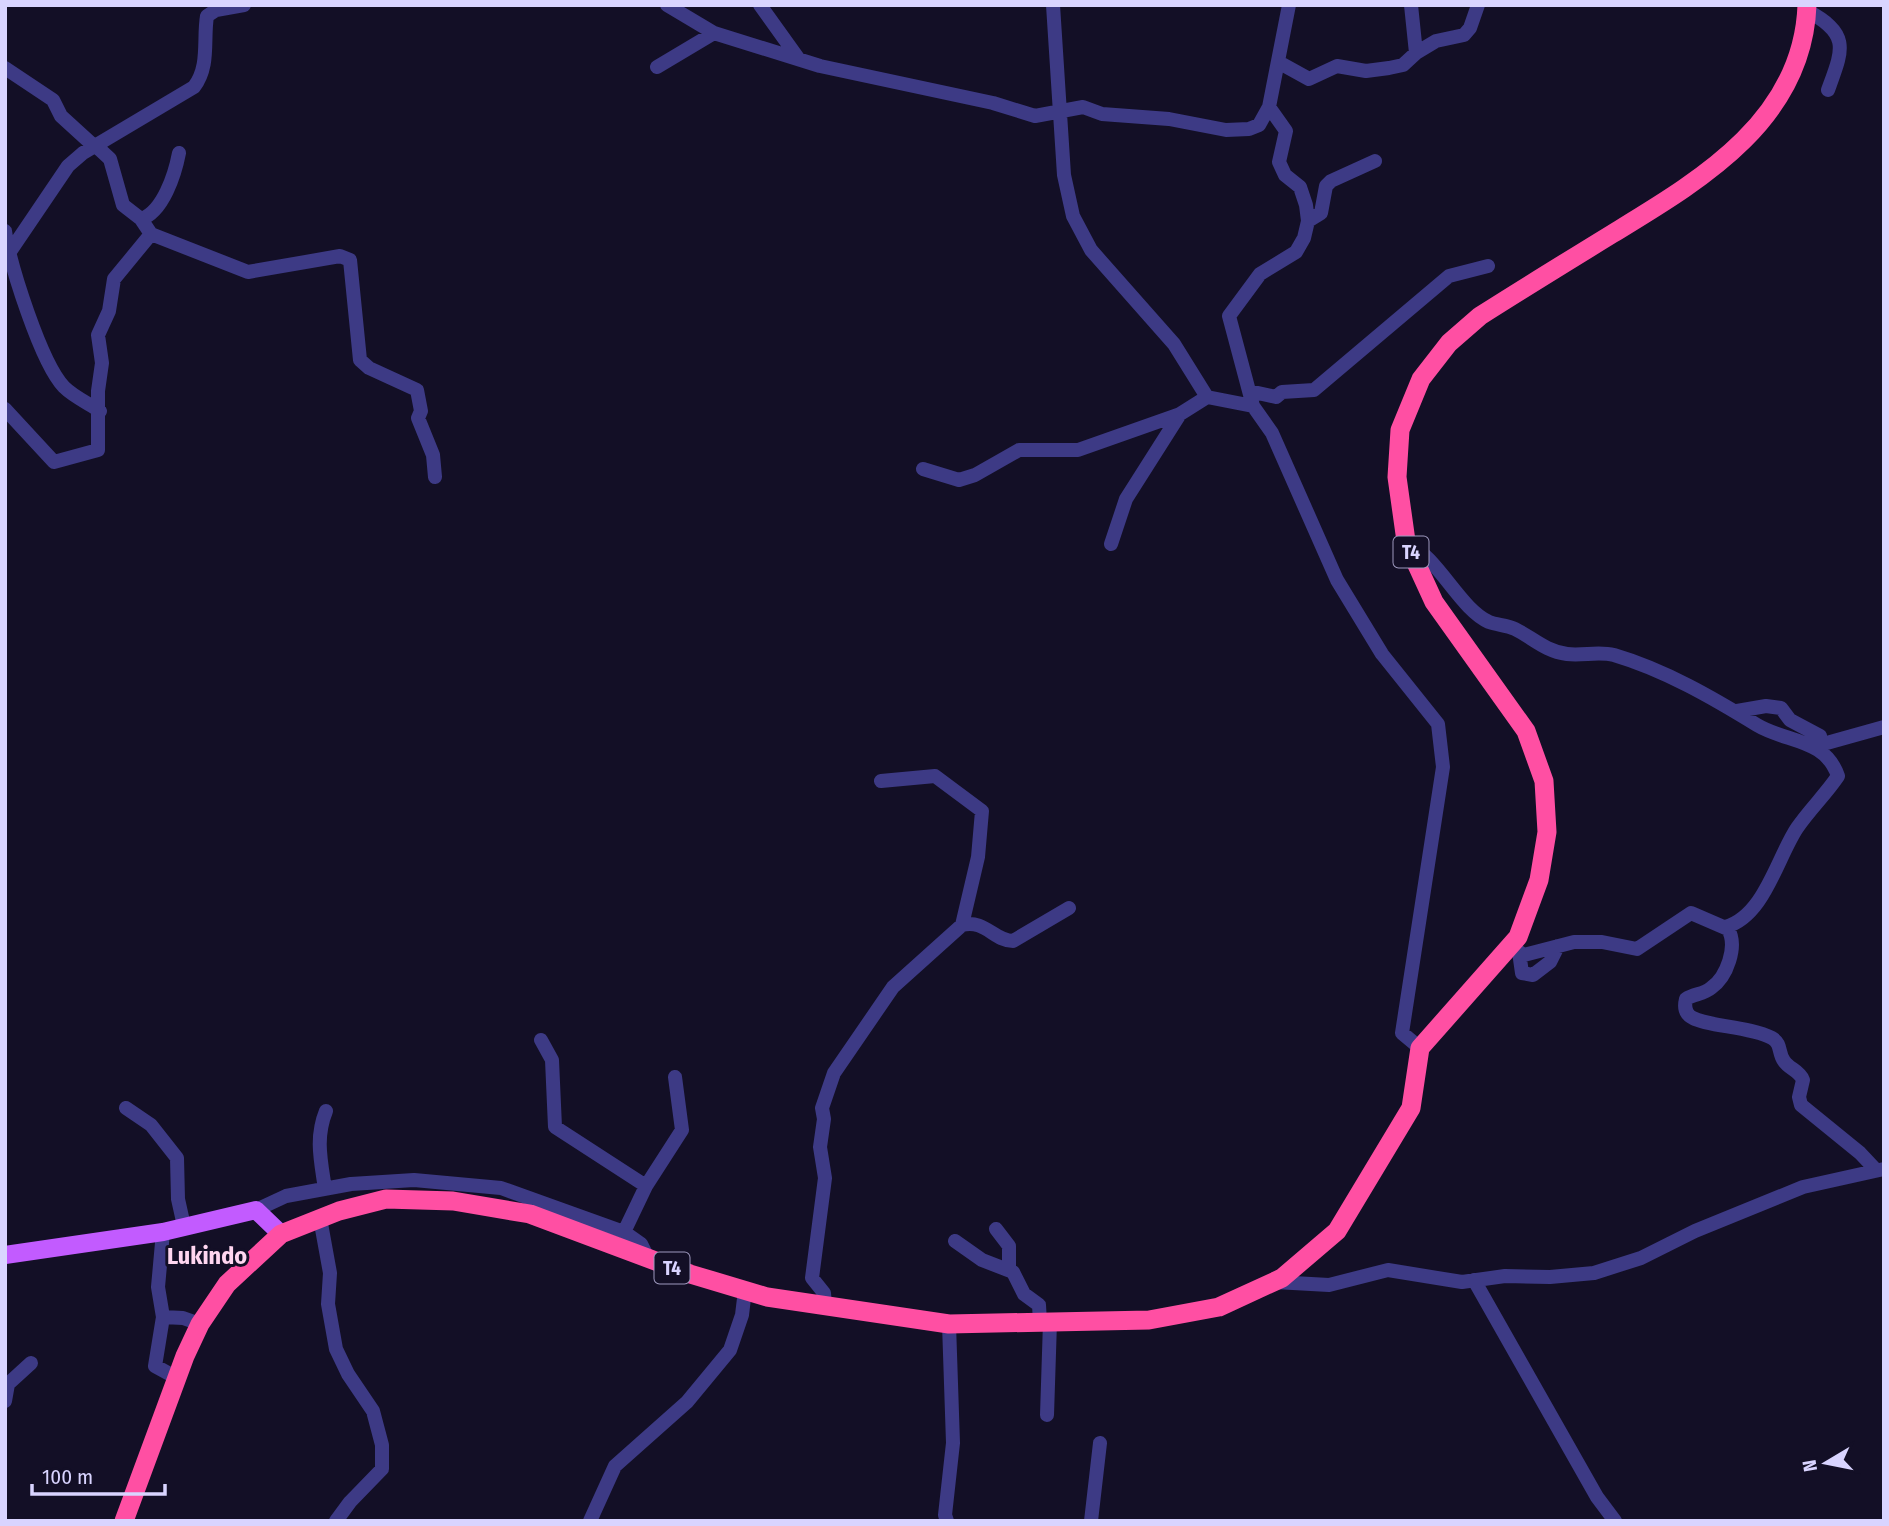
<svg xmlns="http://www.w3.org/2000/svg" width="1889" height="1526" viewBox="0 0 1889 1526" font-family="'Fira Sans Condensed',sans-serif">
<rect width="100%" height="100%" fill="#130f26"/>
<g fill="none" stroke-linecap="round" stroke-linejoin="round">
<path stroke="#3d3a85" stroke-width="14" d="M667,5L714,33L820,66L993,103L1035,116L1083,107L1102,114L1169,119L1226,130L1249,129L1259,125L1269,107
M760,5L798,58
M1053,5L1064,175L1073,216L1091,250L1174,344L1207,397L1253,406
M1289,5L1269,107L1286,131L1279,162L1285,175L1300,187L1306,205L1308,221L1304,238L1296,252L1260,274L1229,316L1253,406L1272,433L1337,580L1382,654L1438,724L1443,767L1402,1033L1420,1048
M1806,10C1851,34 1843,49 1828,90
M1416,53L1436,41L1464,35L1470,28L1478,5
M1280,63L1309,79L1337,66L1366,71L1389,68L1403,65L1416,53L1411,5
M657,67L714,33
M5,68L53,100L61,116L95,147
M96,146L110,159L123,205L141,219L151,234L248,272L340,256L350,260L360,360L369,368L417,390L421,411L418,418L433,455L435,477
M141,219C163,212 175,174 179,153
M1308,221L1321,213L1326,186L1331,181L1375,161
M5,231C10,265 41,363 64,387C74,397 88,403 100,411
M5,259L68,166L83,153L194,87C210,66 203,40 207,16L216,10L244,5
M1249,391L1276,397L1282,392L1314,390L1449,276L1488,266
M5,409L54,462L98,450V391L102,363L98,335L109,311L114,279L151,234
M923,469L959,480L975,475L1019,450H1078L1180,414L1207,397
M1406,541C1440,560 1460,609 1489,622C1497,625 1507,625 1515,629C1533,638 1545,651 1567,654C1583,656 1598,651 1614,655C1665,670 1713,698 1757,725C1787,743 1825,738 1838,776C1826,794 1810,809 1797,828C1777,858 1764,917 1725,927
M1111,544L1126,499L1180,414
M1737,711L1766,706L1781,708L1790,720L1820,736L1816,746
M1816,746L1884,727
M881,781L935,776L982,811L978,857L962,925
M1512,947L1524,955L1574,942H1602L1637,949L1691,913L1728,929C1738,946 1727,977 1711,988C1704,994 1694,994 1686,999C1684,1007 1685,1014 1693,1018C1710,1027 1749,1026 1772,1038C1782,1044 1778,1053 1784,1061C1789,1069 1799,1070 1803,1080L1799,1097L1801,1105L1860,1153L1876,1170
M1519,952L1522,973L1533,975L1550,962L1558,946
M541,1040L552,1060L555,1127L646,1186
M126,1108L151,1125L177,1158L178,1199L184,1226
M325,1189C321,1161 315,1138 326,1111
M256,1210L286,1196L351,1184L414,1180L501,1188L624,1232L641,1244L648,1258
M320,1218L330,1273L328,1304L336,1349L348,1374L373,1411L382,1445V1469L350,1502L336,1521
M996,1229L1009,1246V1268
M163,1232L158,1287L163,1317L155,1366L177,1378
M624,1232L646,1186L682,1130L675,1077
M955,1241L982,1260L1013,1272L1024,1294L1039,1305L1040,1322
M1474,1280L1597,1497L1615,1521
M1275,1282L1329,1285L1388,1270L1462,1282L1505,1276L1550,1277L1594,1273L1641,1258L1695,1231L1803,1187L1884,1169
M825,1305L824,1293L812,1278L825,1178L820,1147L824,1119L822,1108L834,1073L893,987L962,925C985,919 994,941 1013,941L1069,908
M163,1317L183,1318L200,1324
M5,1401L8,1384L31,1363
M1047,1415L1050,1322
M590,1521L615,1466L687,1402L730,1350L742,1315L745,1290
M947,1521L945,1515L953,1443L949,1324
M1091,1521L1100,1443"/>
<path stroke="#c25bff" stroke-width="18" d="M5,1255L163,1232L256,1210L281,1234"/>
<path stroke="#ff4fa3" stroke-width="19" d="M124,1521L185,1356L200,1324L227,1284L281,1234L339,1211L386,1199L453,1201L530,1214L690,1274L767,1297L949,1324L1149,1320L1219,1307L1282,1278L1337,1231L1411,1108L1420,1048L1518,937L1539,880L1547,832L1544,781L1526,731L1434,602L1406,541L1397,477L1400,430L1421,379L1449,343L1480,316C1524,288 1568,261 1612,234C1699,181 1803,121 1807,5"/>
</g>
<g text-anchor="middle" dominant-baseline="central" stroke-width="6" stroke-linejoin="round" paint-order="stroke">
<g fill="#130f26" stroke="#9e99be" stroke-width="2">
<rect x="1393.5" y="536.5" width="35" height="31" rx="5"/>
<rect x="654.5" y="1252.5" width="35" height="31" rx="5"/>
</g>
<g font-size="19" font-weight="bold" fill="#d9d4ff">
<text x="1411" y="552">T4</text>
<text x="672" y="1268">T4</text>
</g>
<g font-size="24" font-weight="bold" fill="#ffd6f0" stroke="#130f26">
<text x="207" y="1256">Lukindo</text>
</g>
</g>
<rect width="1889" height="1526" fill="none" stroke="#d9d4ff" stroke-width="14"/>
<g transform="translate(1826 1463) rotate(260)" stroke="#130f26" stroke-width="5" paint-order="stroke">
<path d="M0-5L12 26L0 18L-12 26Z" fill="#d9d4ff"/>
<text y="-10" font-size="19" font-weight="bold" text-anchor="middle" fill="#d9d4ff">N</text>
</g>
<path d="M32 1484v10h133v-10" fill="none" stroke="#d9d4ff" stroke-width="3.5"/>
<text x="42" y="1484" font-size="21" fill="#d9d4ff" stroke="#130f26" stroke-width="5" paint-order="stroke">100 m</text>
</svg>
